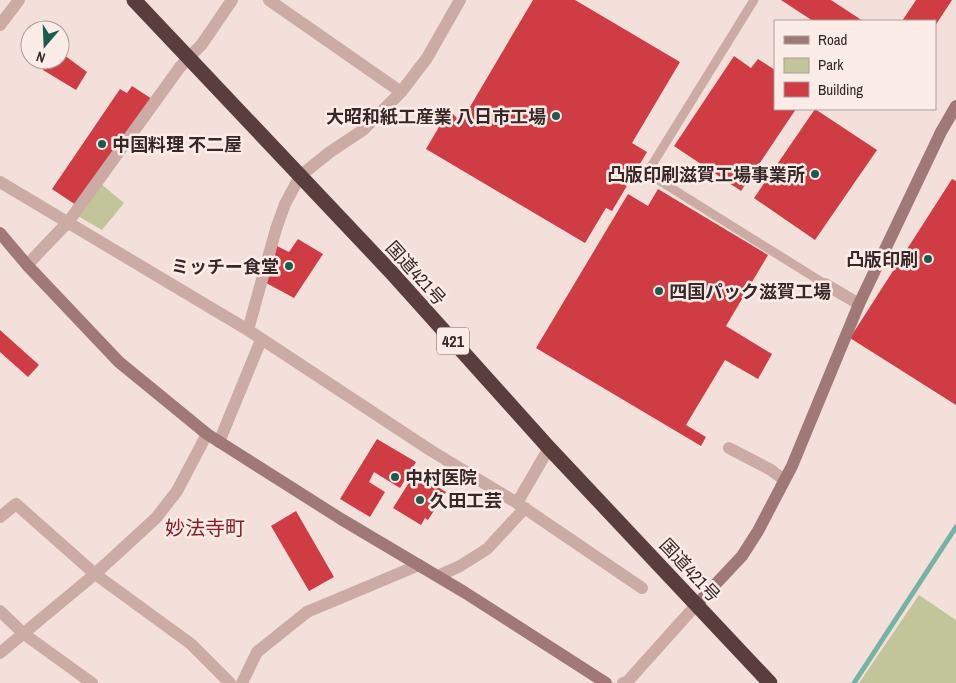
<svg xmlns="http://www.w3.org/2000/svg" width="956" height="683" viewBox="0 0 956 683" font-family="'Archivo Narrow','Noto Sans JP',sans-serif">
<rect width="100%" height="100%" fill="#f3e0da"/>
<path fill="#c2c499" d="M100,183L124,203L102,230L78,216Z
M919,595L956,620V683H859Z"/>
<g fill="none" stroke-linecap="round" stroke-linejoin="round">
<path stroke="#77b3a4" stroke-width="5" d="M854,683L956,527"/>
</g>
<path fill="#cf3c44" d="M533,0H575L680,62L632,143L647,152L612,211L606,208L585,243L426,149L449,110L461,122Z
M781,0H831L863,21H813Z
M916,0H952L935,26V21H902Z
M60,52L87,72L76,90L43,70L41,60H60Z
M734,56L751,68L758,59L775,70V109H796L741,191L674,146Z
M132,86L152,99L79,207L52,189L120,89L127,93Z
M815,109L877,150L815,240L754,198Z
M952,179L956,181V405L850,338Z
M658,189L768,255L726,326L772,354L758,379L725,360L686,425L706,437L701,446L536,348L628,194L648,206Z
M298,239L323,254L294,298L257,278L275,245L289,252Z
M0,330L39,365L28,377L0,352Z
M377,439L416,462L400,488L374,472L369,482L385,492L370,517L340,499Z
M415,473L446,492L428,520L425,518L421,525L393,508Z
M296,511L334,577L309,591L271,526Z"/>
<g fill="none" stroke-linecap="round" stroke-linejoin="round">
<path stroke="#ccaba5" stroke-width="9" d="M754,0L647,173L825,284"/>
<path stroke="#ccaba5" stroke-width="12" d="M269,0L401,92
M0,25L19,0
M0,182L248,330L430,450L517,503L642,588
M27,265L69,221L180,67L202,44L232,0
M825,284L859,304
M248,330L276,229L285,204L300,176L330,152L363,130L401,92L427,58L460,0
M219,442L261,340
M729,448L771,470L783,479
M517,503L549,448
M0,517L16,504L95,574L191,644L230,683
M438,576L460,566L487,549L525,508
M0,611L24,634L92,683
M0,653L95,574L156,518L177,491L207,434
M242,683L257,652L307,612L419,565
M623,683L627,682L697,604"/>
<path stroke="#a07976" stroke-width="12" d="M0,233L27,265L119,362L207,434L341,519L464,592L606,683
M697,604L742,556L758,531L792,466L859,304L941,132L956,106"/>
<path stroke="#593e3d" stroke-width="15" d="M134,0L391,272L549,448L770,683"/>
</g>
<g fill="#195c4d" stroke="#fbece7" stroke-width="2">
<circle cx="556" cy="116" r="5"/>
<circle cx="102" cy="144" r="5"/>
<circle cx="815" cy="174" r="5"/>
<circle cx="928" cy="259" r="5"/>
<circle cx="289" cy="266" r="5"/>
<circle cx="659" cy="291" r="5"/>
<circle cx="395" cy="477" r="5"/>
<circle cx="420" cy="500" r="5"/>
</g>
<g text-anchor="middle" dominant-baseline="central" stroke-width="5" stroke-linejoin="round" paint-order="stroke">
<rect fill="#fbece7" stroke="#726261" stroke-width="1" x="437" y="327.5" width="32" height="27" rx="4"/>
<g font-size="16" font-weight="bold" fill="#372727">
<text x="453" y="341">421</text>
</g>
<g font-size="18" font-weight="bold" fill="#372727" stroke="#fbece7" text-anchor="end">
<text x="546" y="116">大昭和紙工産業 八日市工場</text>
<text x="112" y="144" text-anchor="start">中国料理 不二屋</text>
<text x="805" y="174">凸版印刷滋賀工場事業所</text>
<text x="918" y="259">凸版印刷</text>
<text x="279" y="266">ミッチー食堂</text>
<text x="669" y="291" text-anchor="start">四国パック滋賀工場</text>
<text x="405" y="477" text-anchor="start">中村医院</text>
<text x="430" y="500" text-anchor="start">久田工芸</text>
</g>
<g font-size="18" fill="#372727" stroke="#fbece7">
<text transform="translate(416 273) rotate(48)">国道421号</text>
<text transform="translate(690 570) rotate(47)">国道421号</text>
</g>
<g font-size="20" fill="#8c1a20" stroke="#fbece7">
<text x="205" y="527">妙法寺町</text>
</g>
</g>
<rect x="774" y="20" width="162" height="90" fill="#fbece7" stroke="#ad9d9a"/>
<rect x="784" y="36" width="25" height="8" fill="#a07976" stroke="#ad9d9a"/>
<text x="818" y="45" font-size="15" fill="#372727">Road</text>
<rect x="784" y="58" width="25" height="15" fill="#c2c499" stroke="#ad9d9a"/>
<text x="818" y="70" font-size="15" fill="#372727">Park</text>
<rect x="784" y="82" width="25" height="15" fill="#cf3c44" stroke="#ad9d9a"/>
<text x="818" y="95" font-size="15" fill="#372727">Building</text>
<g transform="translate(45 45) rotate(199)"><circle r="24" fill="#fbece7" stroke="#ad9d9a"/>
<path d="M0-4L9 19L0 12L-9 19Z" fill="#195c4d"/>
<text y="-8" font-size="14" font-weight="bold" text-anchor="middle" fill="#372727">N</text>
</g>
</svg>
